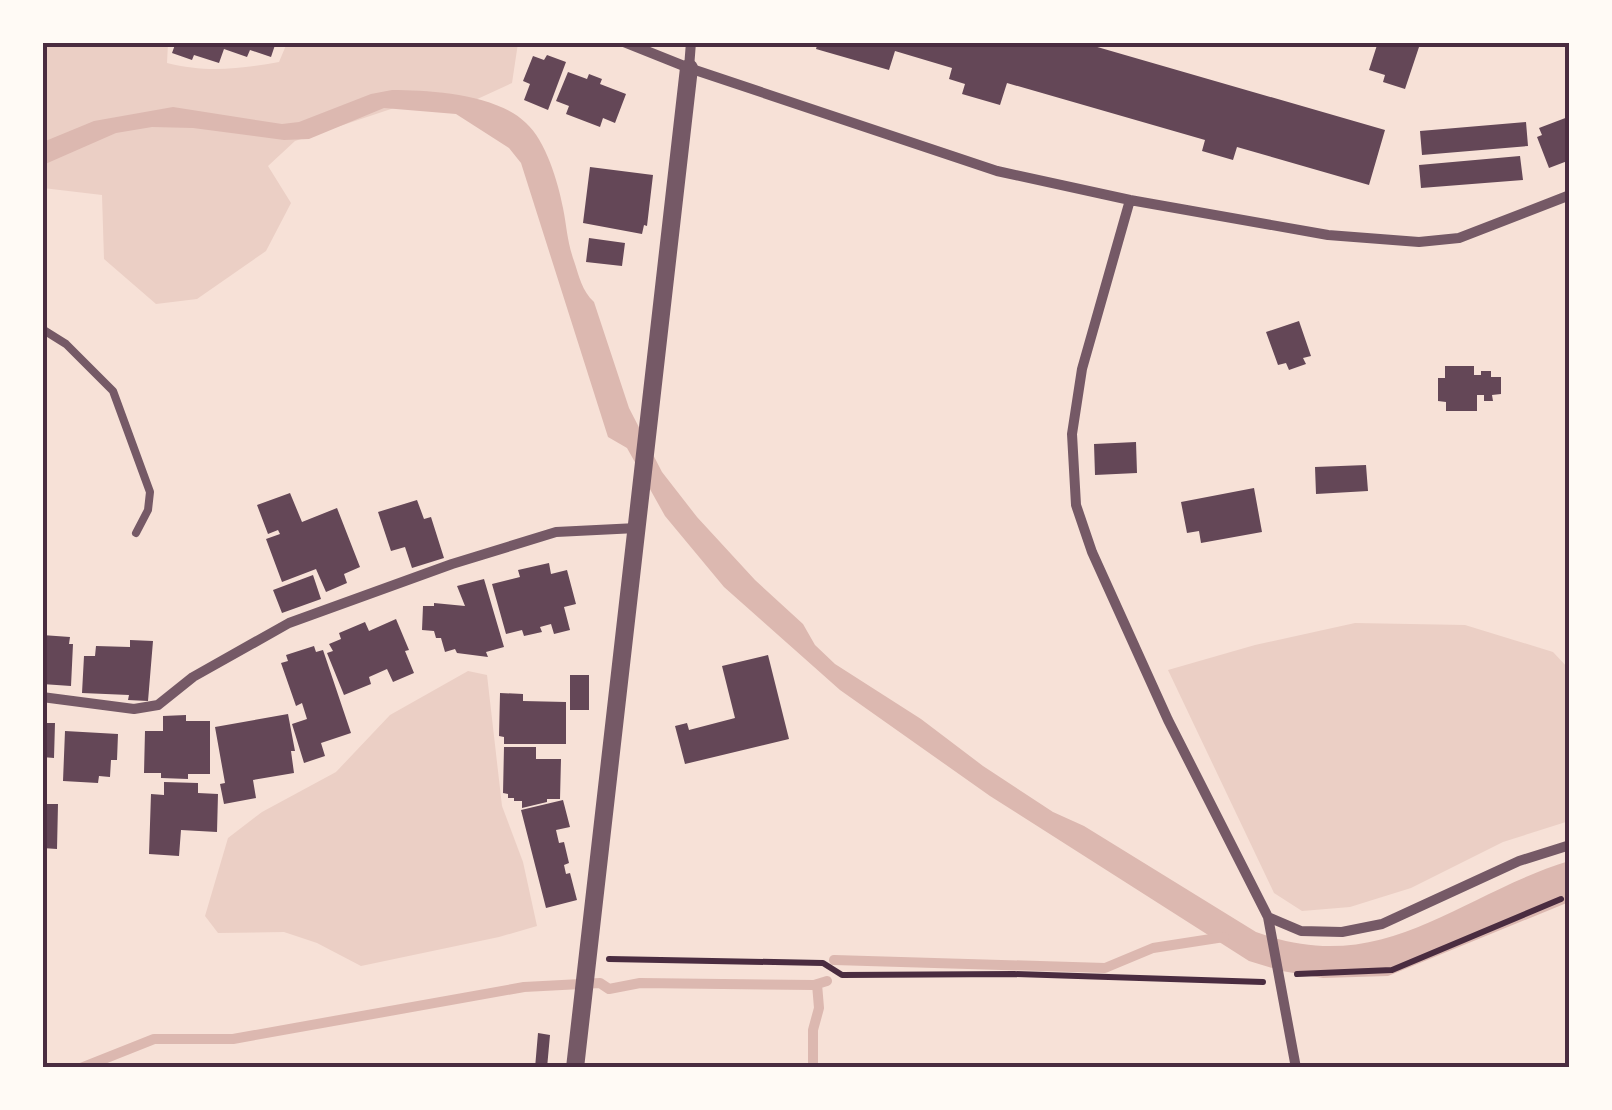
<svg xmlns="http://www.w3.org/2000/svg" width="1612" height="1110" viewBox="0 0 1612 1110" font-family="'Exo 2',sans-serif">
<rect width="100%" height="100%" fill="#f7e1d7"/>
<path fill="#ebcfc5" d="M94,42L168,43L167,63C206,73 240,69 279,62L287,43H518L512,83L473,101L418,100L295,141L268,166L291,203L266,251L197,299L156,304L104,259L102,195L43,188L42,45Z
M1355,623L1465,625L1553,652L1569,669V821L1503,842L1411,888L1350,907L1302,911L1274,893L1168,670L1255,645Z
M468,671L487,675L502,806L523,862L537,926L499,937L361,966L317,943L284,932L218,933L205,916L228,838L262,812L336,772L390,715Z"/>
<path fill="#dcb8b0" d="M392,90C431,90 496,94 526,123C546,141 558,182 563,208C567,228 567,241 574,261C579,276 582,291 594,302L629,408L662,472L697,517L755,580L803,624L815,645L835,664L921,719L983,766L1053,812L1084,826L1256,932C1383,979 1455,896 1569,861V902L1388,976L1323,978L1282,971L1249,961L990,796L840,690L724,587L665,516L627,448L608,437L521,163L509,148L456,114L384,108L309,139L284,140L193,128L152,127L116,133L43,165V142L94,121L173,107L282,124L299,122L371,94Z"/>
<g fill="none" stroke-linecap="round" stroke-linejoin="round">
<path stroke="#dcb8b0" stroke-width="10" d="M834,960L1105,968L1153,948L1224,937
M81,1068L154,1039H233L524,987L600,983L609,989L640,983L814,985L827,981
M813,1068V1030L819,1008L817,984"/>
</g>
<path fill="#644757" d="M176,42H276L271,57L250,50L247,57L224,49L219,63L194,55L192,60L172,53Z
M818,42H1080L1385,130L1369,185L1237,147L1233,160L1202,151L1205,140L1007,83L1000,105L962,94L965,84L949,79L952,68L895,51L889,70L816,49Z
M1378,42H1403L1419,47L1405,89L1383,82L1385,75L1369,70Z
M547,55L566,62L548,110L524,100L530,84L523,81L533,56L544,60Z
M568,72L587,79L589,74L602,79L600,84L626,94L615,123L603,118L600,127L566,114L569,106L556,101Z
M1568,117L1570,160L1549,168L1537,137L1542,135L1539,128Z
M1526,122L1528,146L1422,155L1420,131Z
M1520,156L1523,180L1421,188L1419,165Z
M590,167L653,175L647,226L644,225L642,234L583,223Z
M42,212H47V250H42Z
M589,238L625,243L622,266L586,262Z
M1299,321L1311,356L1303,358L1306,364L1289,370L1286,363L1278,365L1266,332Z
M1445,366H1474V375H1481V371H1491V377H1501V394L1492,395L1493,401H1484V395H1477V411H1446V402L1438,401V378H1445Z
M1136,442L1137,473L1095,475L1094,444Z
M1366,465L1368,491L1316,494L1315,467Z
M1254,488L1262,532L1201,543L1199,531L1187,533L1181,502Z
M290,493L302,522L337,508L360,567L344,574L347,583L326,592L316,569L282,582L266,539L280,534L278,530L268,534L257,505Z
M417,500L424,519L431,517L444,558L412,568L405,547L391,551L378,512Z
M549,563L551,574L567,570L576,604L564,607L570,630L554,634L551,624L540,627L542,632L524,636L522,630L506,634L492,584L520,577L518,570Z
M313,575L321,599L282,613L273,590Z
M484,579L504,647L486,652L488,657L457,653L455,649L445,652L441,638H436L434,631L422,630L423,606H434V603L465,606L457,586Z
M396,619L409,650L405,651L414,673L393,682L387,669L369,677L371,684L344,695L327,653L333,651L329,644L341,639L339,633L365,622L369,631Z
M42,635L70,637L69,644H73L71,686L42,684Z
M130,640L153,641L148,701L128,700L129,695L82,693L84,656H95L96,646L130,647Z
M314,646L316,652L323,650L351,733L321,743L325,756L304,763L292,724L307,719L302,703L296,706L281,663L288,661L286,655Z
M768,655L789,739L685,764L675,726L687,723L689,730L735,718L722,666Z
M570,675H589V710H570Z
M500,693L523,694V701L566,702V744H504V737L499,736Z
M288,714L295,751H291L294,773L253,780L256,798L224,804L220,784L225,783L215,727Z
M186,715V721H210V774H188V779L161,778V773H144L145,731H163V716Z
M42,723H55L54,758L42,757Z
M65,731L118,734L117,760H111L110,777L99,776L98,783L63,781Z
M504,747H536V759H561L560,799H547V802L522,808V801H514V798H508V794L503,793Z
M164,782L198,783V793L218,794L217,832L181,830L179,856L149,854L151,794L164,795Z
M563,800L570,827L556,830L559,843L564,842L569,863L564,865L566,874L570,873L577,900L546,908L521,810Z
M42,804H58L57,849L42,848Z
M538,1033L550,1035L547,1068H535Z"/>
<g fill="none" stroke-linecap="round" stroke-linejoin="round">
<path stroke="#4a2c40" stroke-width="6" d="M609,959L823,963L842,975L1014,974L1263,982
M1297,974L1392,970L1561,899"/>
<path stroke="#755966" stroke-width="8" d="M42,329L66,344L113,391L150,492L148,510L136,533"/>
<path stroke="#755966" stroke-width="10" d="M624,42L689,68L997,171L1130,200L1328,235L1419,242L1459,238L1570,195
M689,68L691,42
M1130,200L1082,369L1072,434L1076,505L1092,552L1168,720L1268,917L1296,1068
M42,697L134,709L158,705L193,677L289,623L452,564L556,532L637,528
M1268,917L1301,931L1342,932L1382,924L1519,861L1570,845"/>
<path stroke="#755966" stroke-width="18" d="M575,1068L689,68"/>
</g>
<rect width="1612" height="1110" fill="none" stroke="#fffaf5" stroke-width="90"/>
<rect x="45" y="45" width="1522" height="1020" fill="none" stroke="#4a2c40" stroke-width="4"/>
</svg>
